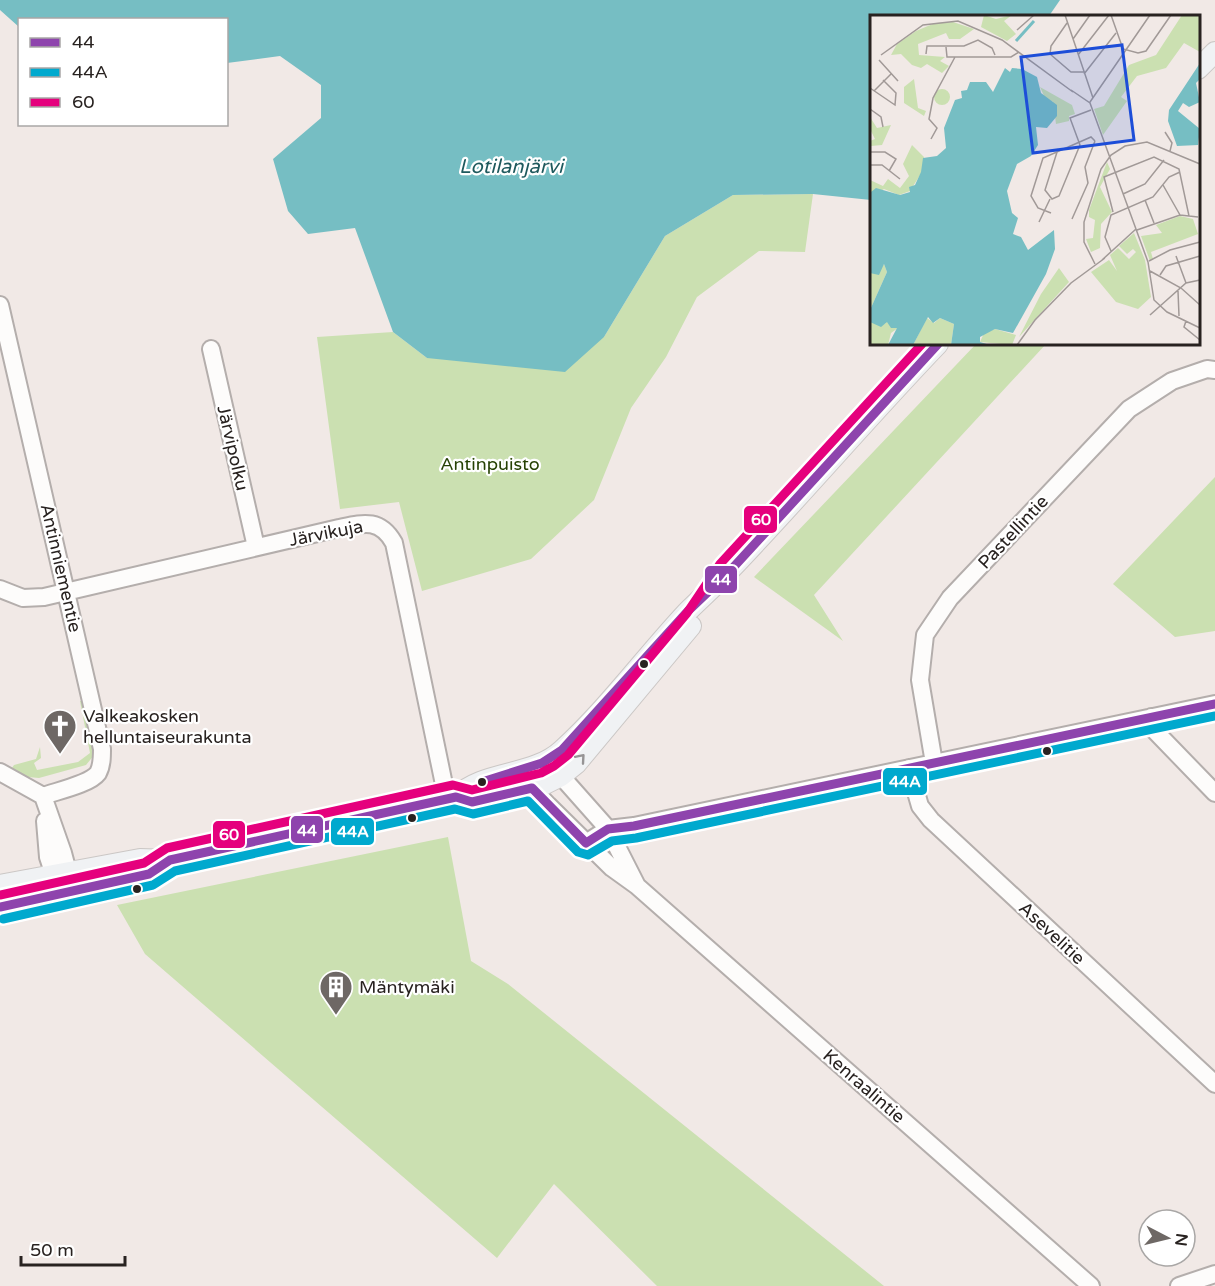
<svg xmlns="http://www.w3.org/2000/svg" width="1215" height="1286" viewBox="0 0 1215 1286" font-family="'Varela Round',sans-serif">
<rect width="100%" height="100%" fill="#f1e9e6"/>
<path fill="#cbe0b1" d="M813,194L805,252L759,251L697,297L666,357L631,408L594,500L531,559L422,591L399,502L340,509L317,337L393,332L427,358L604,337L665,236L733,195Z
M976,344H1046L814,595L843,641L754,577Z
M1215,477V631L1175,637L1113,584Z
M80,701H84L95,754L86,765L39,778L28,777L12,768L14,765L36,759L40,747L41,758L34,763L37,770L78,762L90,753Z
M448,837L471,961L508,984L884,1286H657L554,1184L497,1258L145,954L117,905Z"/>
<path fill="#76bec3" d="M0,0H1060L1049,16H872L871,200L813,194L733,195L665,236L604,337L565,372L427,358L393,332L355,228L308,234L288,211L273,159L321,118V85L280,56L227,63L226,20H20L19,27L0,10Z"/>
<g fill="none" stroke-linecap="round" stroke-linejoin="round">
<g stroke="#b4aeac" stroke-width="20">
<path id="minor" d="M0,305L102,749C102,757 102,766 98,773C90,784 57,791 43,796
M211,349L256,547
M0,589L23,598L44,597L339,528C363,523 380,518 394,543L447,799
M1151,717L1155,731L1215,793
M934,763L920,680L925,635L950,598L1129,409L1172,381L1207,369L1215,370
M909,768L920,806L931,820L1215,1084
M551,769L561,776L608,829L637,886
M0,772L43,796
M529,776L532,788L548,805L612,868L637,886L1091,1286
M43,796L63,853L71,883
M45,821L48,857L54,875
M586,843L608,829L634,826L1215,704
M1179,1286L1215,1274"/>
</g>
<g stroke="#cbc7c5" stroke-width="22">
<path id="major" d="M1198,69L1215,52
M456,797L472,802L545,784L561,776L576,764L691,626
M0,885L140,859L170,860L456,797C483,770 533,777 562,750C608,708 645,657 687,612C701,598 716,585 729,571C800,497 867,418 938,344
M0,907L149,874L170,860"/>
</g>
<use href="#minor" stroke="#fdfcfb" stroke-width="16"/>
<use href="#major" stroke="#f0f2f4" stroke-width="20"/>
<g stroke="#fff" stroke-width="14">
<path id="bus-1" d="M482,782L542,763L562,750L688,611L729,572L938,344
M0,907L149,874L170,860L456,797L472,802L532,788L586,843L608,829L634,826L1215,704"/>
</g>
<g stroke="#fff" stroke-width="14">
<path id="bus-2" d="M3,919L153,885L175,871L455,809L473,814L528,801L578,852L588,855L612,841L636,838L1215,716"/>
</g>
<g stroke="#fff" stroke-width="14">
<path id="bus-3" d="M0,895L144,863L167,848L453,785L472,790L541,773L554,766L568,755L687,613L720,564L922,344"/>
</g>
<use href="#bus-1" stroke="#8e44ad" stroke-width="9"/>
<use href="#bus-2" stroke="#00a9ce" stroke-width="9"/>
<use href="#bus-3" stroke="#e5007d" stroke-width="9"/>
</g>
<defs><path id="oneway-chevron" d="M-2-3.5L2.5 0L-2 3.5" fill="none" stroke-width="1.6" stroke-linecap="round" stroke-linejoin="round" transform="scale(1.5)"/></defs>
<use stroke="#969495" href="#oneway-chevron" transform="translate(581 758) rotate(-49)"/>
<defs>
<g id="church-pin" transform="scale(1.725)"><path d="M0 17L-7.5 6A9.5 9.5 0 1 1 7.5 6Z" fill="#6e6865" stroke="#fff"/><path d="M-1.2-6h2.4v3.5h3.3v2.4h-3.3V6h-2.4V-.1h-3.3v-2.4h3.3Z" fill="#fff"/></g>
<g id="building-pin" transform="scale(1.725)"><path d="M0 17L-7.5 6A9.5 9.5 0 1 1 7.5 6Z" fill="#6e6865" stroke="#fff"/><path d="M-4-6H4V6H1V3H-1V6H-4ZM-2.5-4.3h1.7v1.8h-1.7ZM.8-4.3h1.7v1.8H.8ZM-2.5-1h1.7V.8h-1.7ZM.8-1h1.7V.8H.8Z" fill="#fff"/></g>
</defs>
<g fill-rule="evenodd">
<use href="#church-pin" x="60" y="726"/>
<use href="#building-pin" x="336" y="987"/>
</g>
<g fill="#282220" stroke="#fff" stroke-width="2">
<circle cx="644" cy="664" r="5"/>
<circle cx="1047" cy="751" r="5"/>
<circle cx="482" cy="782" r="5"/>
<circle cx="412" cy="818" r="5"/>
<circle cx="137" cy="889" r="5"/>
</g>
<g text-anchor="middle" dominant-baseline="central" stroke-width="4.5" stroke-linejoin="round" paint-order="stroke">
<g font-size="18" fill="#282220" stroke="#fff">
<text transform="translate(233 448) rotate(77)">Järvipolku</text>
<text transform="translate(1013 532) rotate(-47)">Pastellintie</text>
<text transform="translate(326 533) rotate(-11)">Järvikuja</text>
<text transform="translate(61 568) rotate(77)">Antinniementie</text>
<text transform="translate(1052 933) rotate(43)">Asevelitie</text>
<text transform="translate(864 1086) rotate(41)">Kenraalintie</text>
</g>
<g font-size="18" fill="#264104" stroke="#fff">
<text x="490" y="464">Antinpuisto</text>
</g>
<g font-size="18" fill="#282220" stroke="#fff" text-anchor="start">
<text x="83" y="716">Valkeakosken<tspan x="83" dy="21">helluntaiseurakunta</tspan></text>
<text x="359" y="987">Mäntymäki</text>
</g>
<g font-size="20" font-style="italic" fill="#1e595d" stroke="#fff">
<text x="511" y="167">Lotilanjärvi</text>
</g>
</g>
<g transform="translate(870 15)">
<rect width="330" height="330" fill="#f1e9e6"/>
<path d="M114,0L126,4L142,0L134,6L146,19L137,26L111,12ZM312,0H330V37L314,28L296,53L267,61L251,82L257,86L233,120L224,94L234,91L259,50L286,40ZM83,7L104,14L90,24H79L76,18L48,29L49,40L75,42L70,46L79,51L72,58L57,49L51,53L42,50L31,39L21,40L27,29L46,16L65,8ZM44,64L48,93L56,96L54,101L34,88V72ZM170,72L202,90L205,99L199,101V106L186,109L183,87L175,83ZM64 82a8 8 0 1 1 16 0a8 8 0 1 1-16 0ZM0,102L7,113L21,110L12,130L1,131L0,136V126L5,124L0,114ZM42,130L54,142L52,157L40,176L29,180L14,174L1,182L0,165L13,171L18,164L30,173L39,161L33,149ZM237,147L240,154L230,172L242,197L231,209L230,233L221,237L216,224L223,223L225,205L219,202V195ZM310,201L323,204L328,219L281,237L283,244L280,246L271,221L292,218L286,210ZM264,218L275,245L281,282L268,294L246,287L221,257L239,245L247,256L240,240L248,233L259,244L266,237L263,234L257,239L249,231ZM14,249L17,257L0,295V257L10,255ZM189,253L199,267L149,322L171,279ZM57,303L64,308L70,303L84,309L81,330H43ZM16,306L28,313L21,318L18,330H0V307L15,309ZM125,314L146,320L142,330L110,327L114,318Z" fill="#cbe0b1"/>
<path d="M330,48V64L326,68L330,87L319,92L313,88L308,96L330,114L328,130L307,131L298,106L299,95ZM135,53L140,57L142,53L152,54L167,62L171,78L187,90V101L177,113L166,112L168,130L161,141L147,149L137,176L142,198L148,203L143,219L151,222L158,235L184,215L185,234L176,259L143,318L125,314L110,322V327L120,330H81L84,309L70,303L63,308L58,302L43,330H18L27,313H21L17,307L11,312L0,307V295L17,257L14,249L9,260L0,258L1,177L6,173L30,180L40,177L39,172L45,170L51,157L53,143L67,141L76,133L74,113L85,85L92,83L91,76L97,75L100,67H116L123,77Z" fill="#76bec3"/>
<path fill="none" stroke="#76bec3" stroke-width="3" d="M146,26L164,6"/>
<path fill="none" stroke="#a19997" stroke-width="1.5" d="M195,0L223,83M241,0L253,34L268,38L276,36L301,0M197,8L181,31L180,39L201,57H214M147,15L164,0M203,24L220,0M76,32L77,42H141L149,37M56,39L57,31H94L108,25L122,33L125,40M11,40L53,10L88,6L132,25L203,77M208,40L239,0M9,45L28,66M214,59L246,18M0,73L25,90L26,78L13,65M201,75L220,88L278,247L284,285L297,297L330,313M4,76L21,59M220,87L280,0M0,94L11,102L13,112M295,117L302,128L300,136M61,124L67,113L59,104L63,83L85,42M188,134L175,175L182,184L189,181L210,130L200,103L221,95M0,137H15L26,144L19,156M0,150H12L30,164M293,170L310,200M253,179L275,169L294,145M275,185L284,208M243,197L234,162L284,142L309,154L319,201M181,198L168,193L161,181L173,143L221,122L225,126M202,204L218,168L215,152L225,126M169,207L180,184M267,215L310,200L328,202M241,236L235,222L241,200L283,182L299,162L310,157M306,241L316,268M232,245L266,214M279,246L300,235L330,227M225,249L214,227V207L231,154L241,140L255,131L277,127L330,149M280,256L311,273L330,290M290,260L296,251L330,241M308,276L309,301M280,300L316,268L330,265M316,306L314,312L330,325M147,330L165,305L201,268L235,243"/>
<path fill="#1d4ed8" fill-opacity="0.15" stroke="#1d4ed8" stroke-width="3" d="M252,30L264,125L163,138L151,42Z"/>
<rect width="330" height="330" fill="none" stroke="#282220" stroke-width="3"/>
</g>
<g stroke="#fff" stroke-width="2">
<rect x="743" y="505" width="35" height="29" rx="6" fill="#e5007d"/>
<rect x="704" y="565" width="34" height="29" rx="6" fill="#8e44ad"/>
<rect x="882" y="767" width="46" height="29" rx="6" fill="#00a9ce"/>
<rect x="290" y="815" width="34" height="29" rx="6" fill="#8e44ad"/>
<rect x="330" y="817" width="45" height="29" rx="6" fill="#00a9ce"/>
<rect x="212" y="820" width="34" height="29" rx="6" fill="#e5007d"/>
</g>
<g font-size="16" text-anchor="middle" font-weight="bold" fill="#fff">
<text x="761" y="525">60</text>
<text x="721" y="585">44</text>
<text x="905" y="787">44A</text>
<text x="307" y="836">44</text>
<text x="353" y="837">44A</text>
<text x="229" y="840">60</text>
</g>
<rect x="18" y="18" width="210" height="108" fill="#ffffff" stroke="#a9a7a6" stroke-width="1.5"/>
<rect x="30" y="38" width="30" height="9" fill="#8e44ad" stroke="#a9a7a6" stroke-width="1.5"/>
<text x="72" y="48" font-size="18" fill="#282220">44</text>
<rect x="30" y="68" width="30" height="9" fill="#00a9ce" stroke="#a9a7a6" stroke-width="1.5"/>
<text x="72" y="78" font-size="18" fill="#282220">44A</text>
<rect x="30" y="98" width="30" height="9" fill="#e5007d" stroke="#a9a7a6" stroke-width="1.5"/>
<text x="72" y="108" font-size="18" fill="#282220">60</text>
<g transform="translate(1167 1238) rotate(97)"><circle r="28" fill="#ffffff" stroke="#a9a7a6" stroke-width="1.5"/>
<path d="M0-4.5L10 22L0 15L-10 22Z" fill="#6e6865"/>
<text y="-9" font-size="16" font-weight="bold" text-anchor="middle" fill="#282220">N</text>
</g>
<path d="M21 1256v9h104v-9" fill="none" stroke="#282220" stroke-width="3"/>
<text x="30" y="1256" font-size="18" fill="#282220" stroke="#ffffff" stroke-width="4.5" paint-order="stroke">50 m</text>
</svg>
